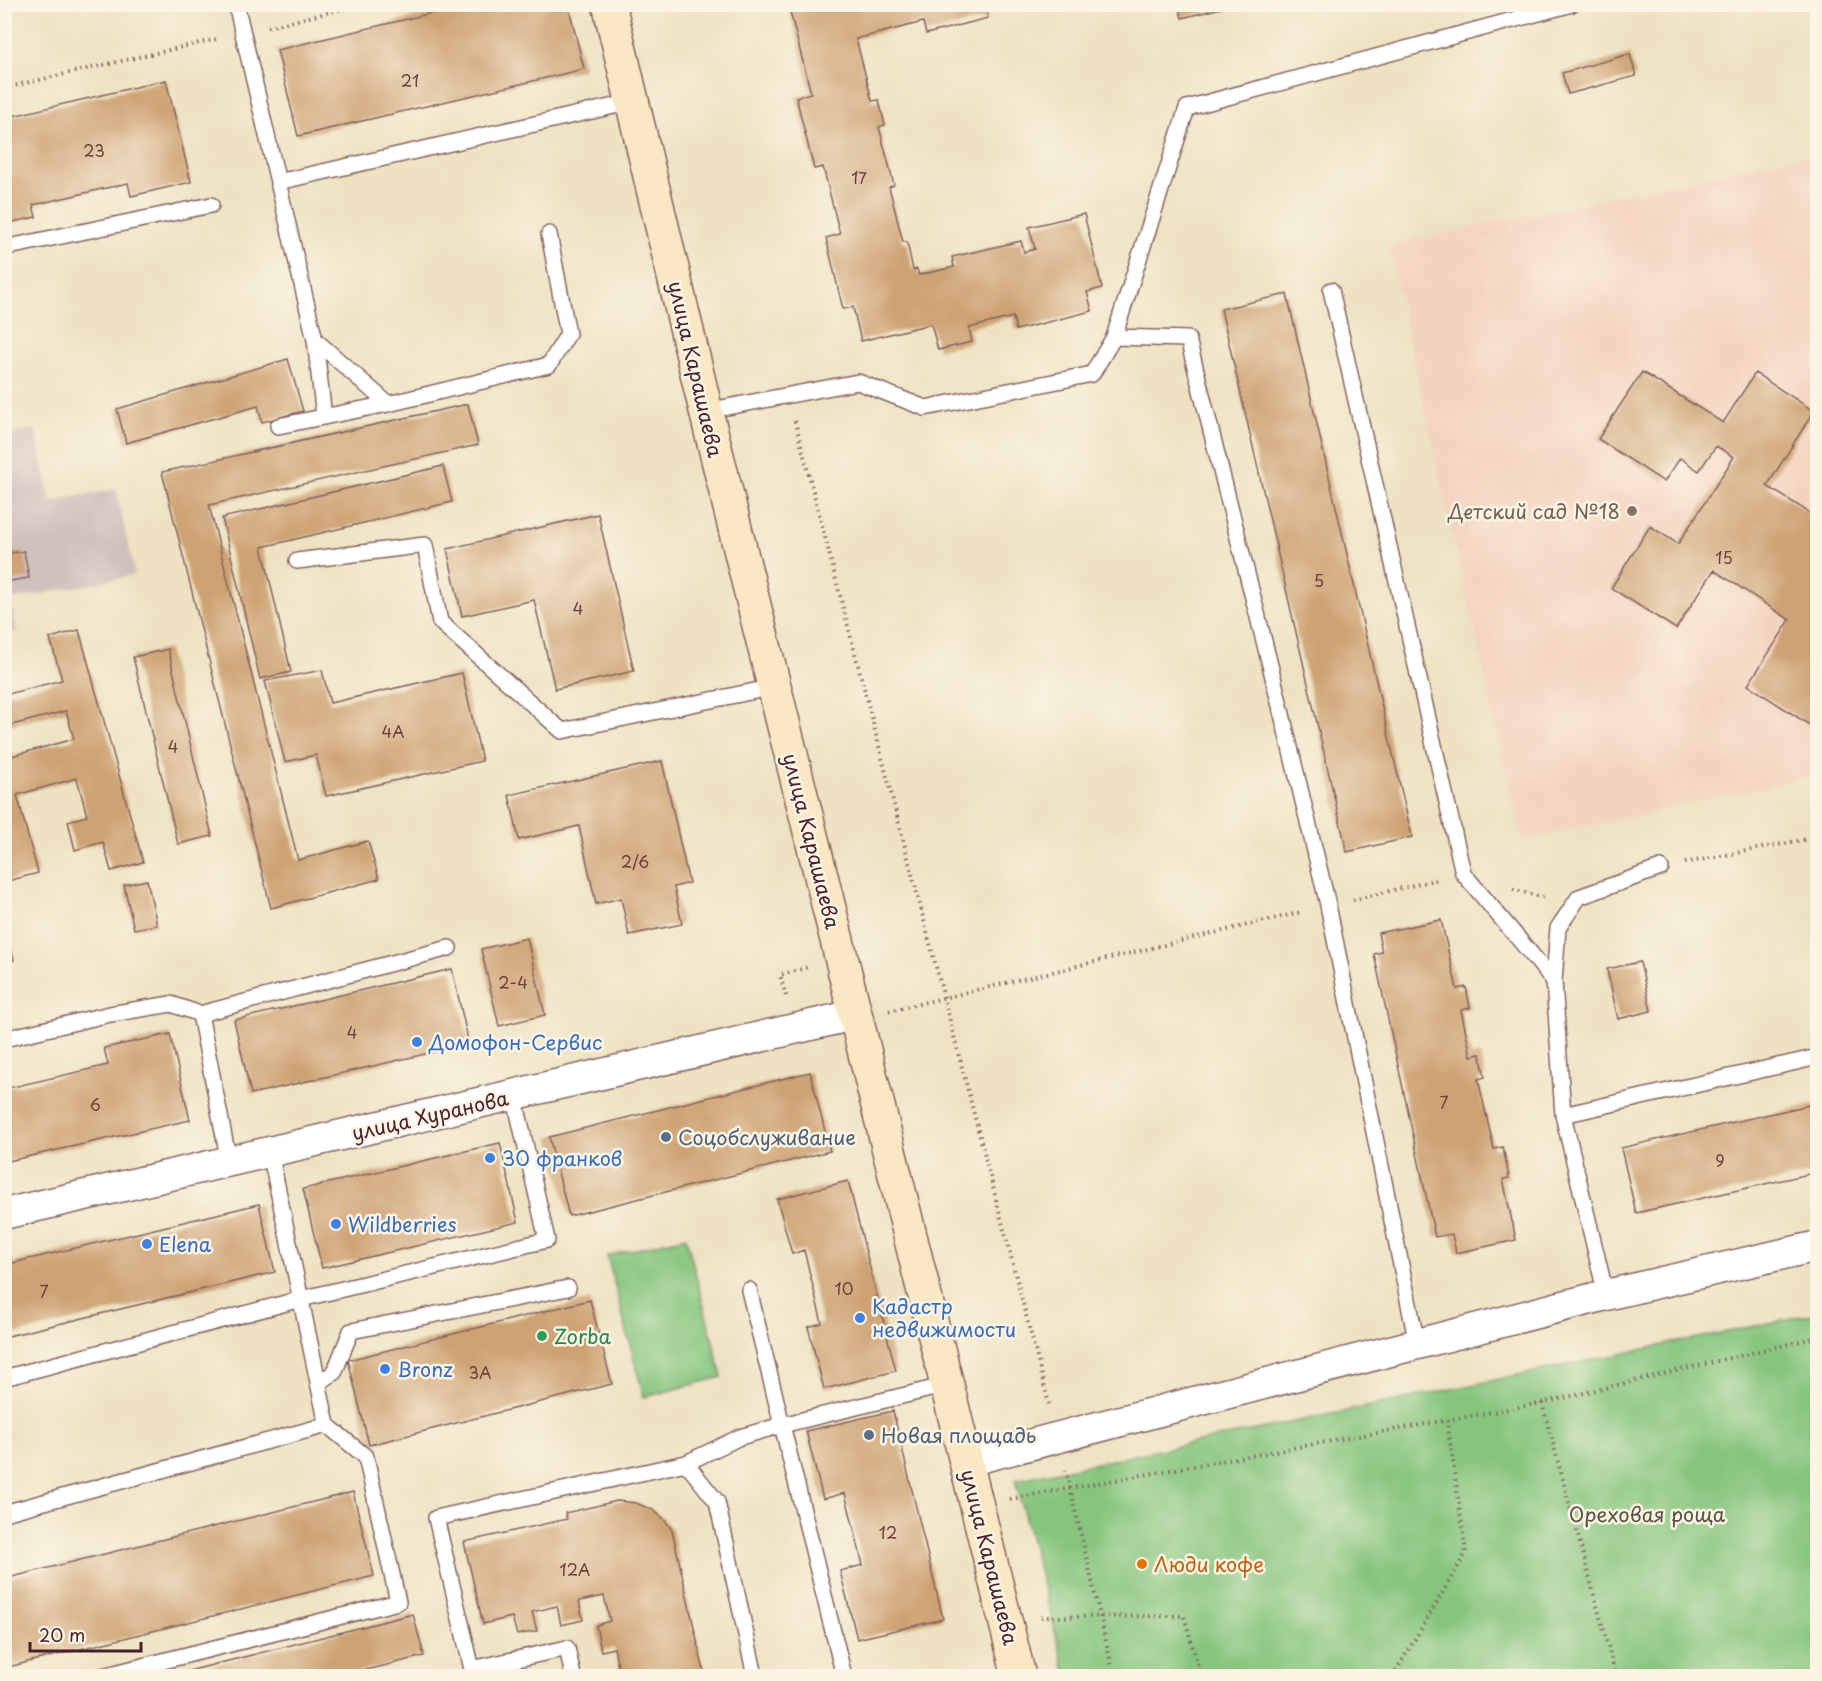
<svg xmlns="http://www.w3.org/2000/svg" width="1822" height="1681" viewBox="0 0 1822 1681" font-family="'Playpen Sans',sans-serif">
<rect width="100%" height="100%" fill="#fcf5e5"/>
<filter id="ink" filterUnits="userSpaceOnUse"><feTurbulence type="fractalNoise" baseFrequency=".0167" numOctaves="2"/><feDisplacementMap in="SourceGraphic" scale="12" xChannelSelector="R" yChannelSelector="G"/><feConvolveMatrix kernelMatrix="1 2 1 2 8 2 1 2 1" color-interpolation-filters="sRGB"/></filter>
<filter id="wash" filterUnits="userSpaceOnUse"><feTurbulence type="fractalNoise" baseFrequency=".008" numOctaves="4" result="noise"/><feDisplacementMap in="SourceGraphic" scale="24" xChannelSelector="R" yChannelSelector="G"/><feGaussianBlur stdDeviation="1.35" result="paint"/><feColorMatrix in="noise" values="0 0 0 0 0 0 0 0 0 0 0 0 0 0 0 0 0 1.4 0 .05"/><feComposite in="paint" operator="in"/></filter>
<g filter="url(#wash)">
<rect width="100%" height="100%" fill="#eee2c2"/>
<path fill="#f4d3c0" d="M1817,152V775L1521,840L1388,246Z"/>
<path fill="#d0c0bc" d="M35,429L51,502L116,489L135,575L11,600L17,631L5,634L4,436Z"/>
<path fill="#85c57d" stroke="#687254" stroke-width="1.5" d="M686,1237L722,1377L644,1397L607,1256Z
M1817,1313V1676H1067L1015,1480Z"/>
<g id="blocks">
<path fill="#cea273" d="M470,4H568L584,69L298,136L277,50Z
M788,4H995L986,8L988,18L926,34L923,22L856,39L872,101L879,100L882,113L885,125L879,127L894,185L889,187L903,242H907L913,270L917,269L919,275L954,267L952,257L1021,241L1024,252L1035,249L1029,227L1084,214L1102,288L1087,292L1092,311L1016,330L1013,317L969,328L972,342L938,350L931,324L861,341L853,307L843,309L826,238L840,234L823,167L814,169L796,97L811,93Z
M1178,4H1233V5L1182,18Z
M1630,54L1636,76L1568,94L1562,73Z
M166,80L191,182L131,196L128,183L33,205L36,217L4,224V118Z
M1287,294L1412,837L1347,852L1221,309Z
M288,359L303,411L262,422L258,406L126,443L117,409Z
M1642,372L1723,423L1755,373L1814,411L1767,486L1818,518V722L1814,728L1748,685L1790,620L1714,570L1676,629L1611,588L1650,526L1678,544L1734,457L1716,446L1699,471L1680,458L1664,482L1598,439Z
M468,404L478,445L209,505L298,860L368,841L379,879L271,908L162,472Z
M443,466L452,502L262,547L291,672L260,679L222,518Z
M598,514L634,671L555,689L534,600L462,616L447,549Z
M24,551L29,578L4,582V554Z
M79,630L143,862L111,871L103,842L75,850L68,821L87,816L77,778L17,795L38,873L4,882V758L74,739L66,711L4,727V695L62,680L50,638Z
M168,649L212,836L178,844L133,657Z
M322,670L330,703L462,673L482,761L326,796L316,755L285,762L265,681Z
M662,761L689,883L674,887L682,924L629,935L621,898L596,904L579,826L519,840L509,795Z
M147,880L157,925L134,929L124,885Z
M1441,920L1457,989L1466,987L1470,1008L1461,1010L1471,1056L1480,1054L1485,1077L1478,1079L1494,1149L1503,1147L1509,1178L1503,1179L1516,1240L1456,1253L1452,1234L1435,1237L1374,954L1382,952L1378,933Z
M4,928L14,960L4,963Z
M527,938L545,1015L499,1026L481,949Z
M1640,962L1651,1011L1618,1019L1607,969Z
M452,969L469,1044L251,1094L234,1020Z
M170,1034L190,1120L4,1162V1089L108,1065L104,1048Z
M810,1072L830,1151L569,1216L549,1137Z
M1818,1103V1172L1636,1213L1621,1148Z
M500,1143L518,1222L322,1268L303,1189Z
M848,1181L896,1371L824,1389L808,1327L822,1323L804,1250L792,1254L777,1199Z
M259,1204L275,1272L4,1337V1265Z
M590,1300L612,1384L369,1445L348,1360Z
M893,1411L943,1619L857,1639L840,1571L863,1565L845,1493L823,1499L806,1431Z
M353,1492L374,1576L4,1668V1579Z
M617,1501L636,1503L653,1510L663,1518L672,1530L705,1676H608V1673L619,1670L614,1648L601,1651L596,1625L610,1621L604,1596L579,1601L583,1620L561,1625L557,1606L532,1612L537,1631L517,1635L512,1617L483,1624L464,1542L567,1519L565,1513Z
M413,1614L424,1656L342,1676H169Z
M948,1671L950,1676H929Z"/>
</g>
</g>
<g filter="url(#ink)">
<use href="#blocks" fill-opacity="0" stroke="#836360" stroke-width="1.5"/>
<g fill="none" stroke-linecap="round" stroke-linejoin="round">
<g stroke="#836360" stroke-width="18">
<path id="lane" d="M236,4L278,182
M549,234L568,334L549,365L388,404L315,340L278,182L632,102
M4,248L211,205
M1331,290L1463,873L1554,981
M1114,337L1188,339L1273,677L1328,905L1417,1344
M315,340L324,417
M706,411L858,382L925,408L1092,374L1114,337L1187,108L1572,4
M278,426L388,404
M297,561L425,545L440,622L562,731L774,687
M4,1039L110,1014L171,1004L200,1014
M1563,1115L1554,981L1558,928L1579,897L1661,868
M229,1162L200,1014L449,948
M749,1290L782,1425L947,1385
M1606,1295L1563,1115L1818,1057
M4,1378L301,1299L547,1240L514,1095
M319,1382L334,1373L351,1331L568,1288
M686,1463L717,1502L755,1676
M4,1513L327,1425
M103,1676L398,1602L366,1457L327,1425L270,1152
M573,1676L567,1648L472,1669L436,1518L686,1463L740,1437L782,1425L844,1676"/>
</g>
<g stroke="#836360" stroke-width="33">
<path id="street" d="M4,1214L854,1015
M967,1461L1606,1295L1818,1246"/>
</g>
<g stroke="#836360" stroke-width="36">
<path id="secondary" d="M609,4L706,411L1019,1676"/>
</g>
<path stroke="#836360" stroke-width="4" stroke-dasharray="1.5 4.5" stroke-linecap="butt" d="M268,27L363,4
M4,88L217,39
M795,421L1049,1404
M1685,863L1818,837
M1513,889L1540,897H1546
M1353,900L1439,879
M786,996L780,975L809,967
M889,1011L1302,912
M1542,1403L1616,1676
M1066,1470L1114,1676
M1010,1499L1542,1403L1818,1337
M1041,1617L1184,1616L1201,1676
M1393,1676L1466,1553L1447,1420"/>
<use href="#lane" stroke="#fff" stroke-width="15"/>
<use href="#street" stroke="#fff" stroke-width="30"/>
<use href="#secondary" stroke="#fae7c3" stroke-width="33"/>
</g>
</g>
<circle fill="#8d6e63" stroke="#fcf5e5" stroke-width="2" cx="1632" cy="511" r="6"/>
<g fill="#3f7fe0" stroke="#fcf5e5" stroke-width="2">
<circle cx="417" cy="1042" r="6"/>
<circle cx="490" cy="1158" r="6"/>
<circle cx="336" cy="1224" r="6"/>
<circle cx="147" cy="1244" r="6"/>
<circle cx="860" cy="1318" r="6"/>
<circle cx="385" cy="1369" r="6"/>
</g>
<g fill="#5c6f8a" stroke="#fcf5e5" stroke-width="2">
<circle cx="666" cy="1137" r="6"/>
<circle cx="869" cy="1435" r="6"/>
</g>
<circle fill="#2e9e5b" stroke="#fcf5e5" stroke-width="2" cx="542" cy="1336" r="6"/>
<circle fill="#e8710a" stroke="#fcf5e5" stroke-width="2" cx="1142" cy="1564" r="6"/>
<g text-anchor="middle" dominant-baseline="central" stroke-width="5" stroke-linejoin="round" paint-order="stroke">
<g font-size="16" fill="#6b403d">
<text x="410" y="80">21</text>
<text x="94" y="150">23</text>
<text x="859" y="177">17</text>
<text x="1724" y="557">15</text>
<text x="1319" y="580">5</text>
<text x="578" y="608">4</text>
<text x="393" y="731">4А</text>
<text x="173" y="746">4</text>
<text x="635" y="861">2/6</text>
<text x="513" y="982">2-4</text>
<text x="352" y="1032">4</text>
<text x="1444" y="1102">7</text>
<text x="95" y="1104">6</text>
<text x="1720" y="1160">9</text>
<text x="844" y="1288">10</text>
<text x="44" y="1291">7</text>
<text x="480" y="1372">3А</text>
<text x="888" y="1532">12</text>
<text x="575" y="1569">12А</text>
</g>
<g font-size="20" fill="#4a1f2b" stroke="#fcf5e5">
<text transform="translate(696 369) rotate(77)">улица Карашаева</text>
<text transform="translate(812 841) rotate(76)">улица Карашаева</text>
<text transform="translate(430 1115) rotate(-13)">улица Хуранова</text>
<text transform="translate(990 1557) rotate(76)">улица Карашаева</text>
</g>
<g font-size="20" fill="#785e54" stroke="#fcf5e5" text-anchor="end">
<text x="1620" y="511">Детский сад №18</text>
</g>
<g font-size="20" fill="#366cbe" stroke="#fcf5e5" text-anchor="start">
<text x="429" y="1042">Домофон-Сервис</text>
<text x="502" y="1158">30 франков</text>
<text x="348" y="1224">Wildberries</text>
<text x="159" y="1244">Elena</text>
<text x="872" y="1306">Кадастр<tspan x="872" dy="23">недвижимости</tspan></text>
<text x="397" y="1369">Bronz</text>
</g>
<g font-size="20" fill="#4e5e75" stroke="#fcf5e5" text-anchor="start">
<text x="678" y="1137">Соцобслуживание</text>
<text x="881" y="1435">Новая площадь</text>
</g>
<g font-size="20" fill="#27864d" stroke="#fcf5e5" text-anchor="start">
<text x="554" y="1336">Zorba</text>
</g>
<g font-size="20" fill="#5c5144" stroke="#fcf5e5">
<text x="1647" y="1514">Ореховая роща</text>
</g>
<g font-size="20" fill="#c56008" stroke="#fcf5e5" text-anchor="start">
<text x="1154" y="1564">Люди кофе</text>
</g>
</g>
<rect width="1822" height="1681" fill="none" stroke="#fcf5e5" stroke-width="24"/>
<path d="M30 1642v9h111v-9" fill="none" stroke="#4a1f2b" stroke-width="3"/>
<text x="39" y="1642" font-size="18" fill="#4a1f2b" stroke="#fcf5e5" stroke-width="4.5" paint-order="stroke">20 m</text>
</svg>
